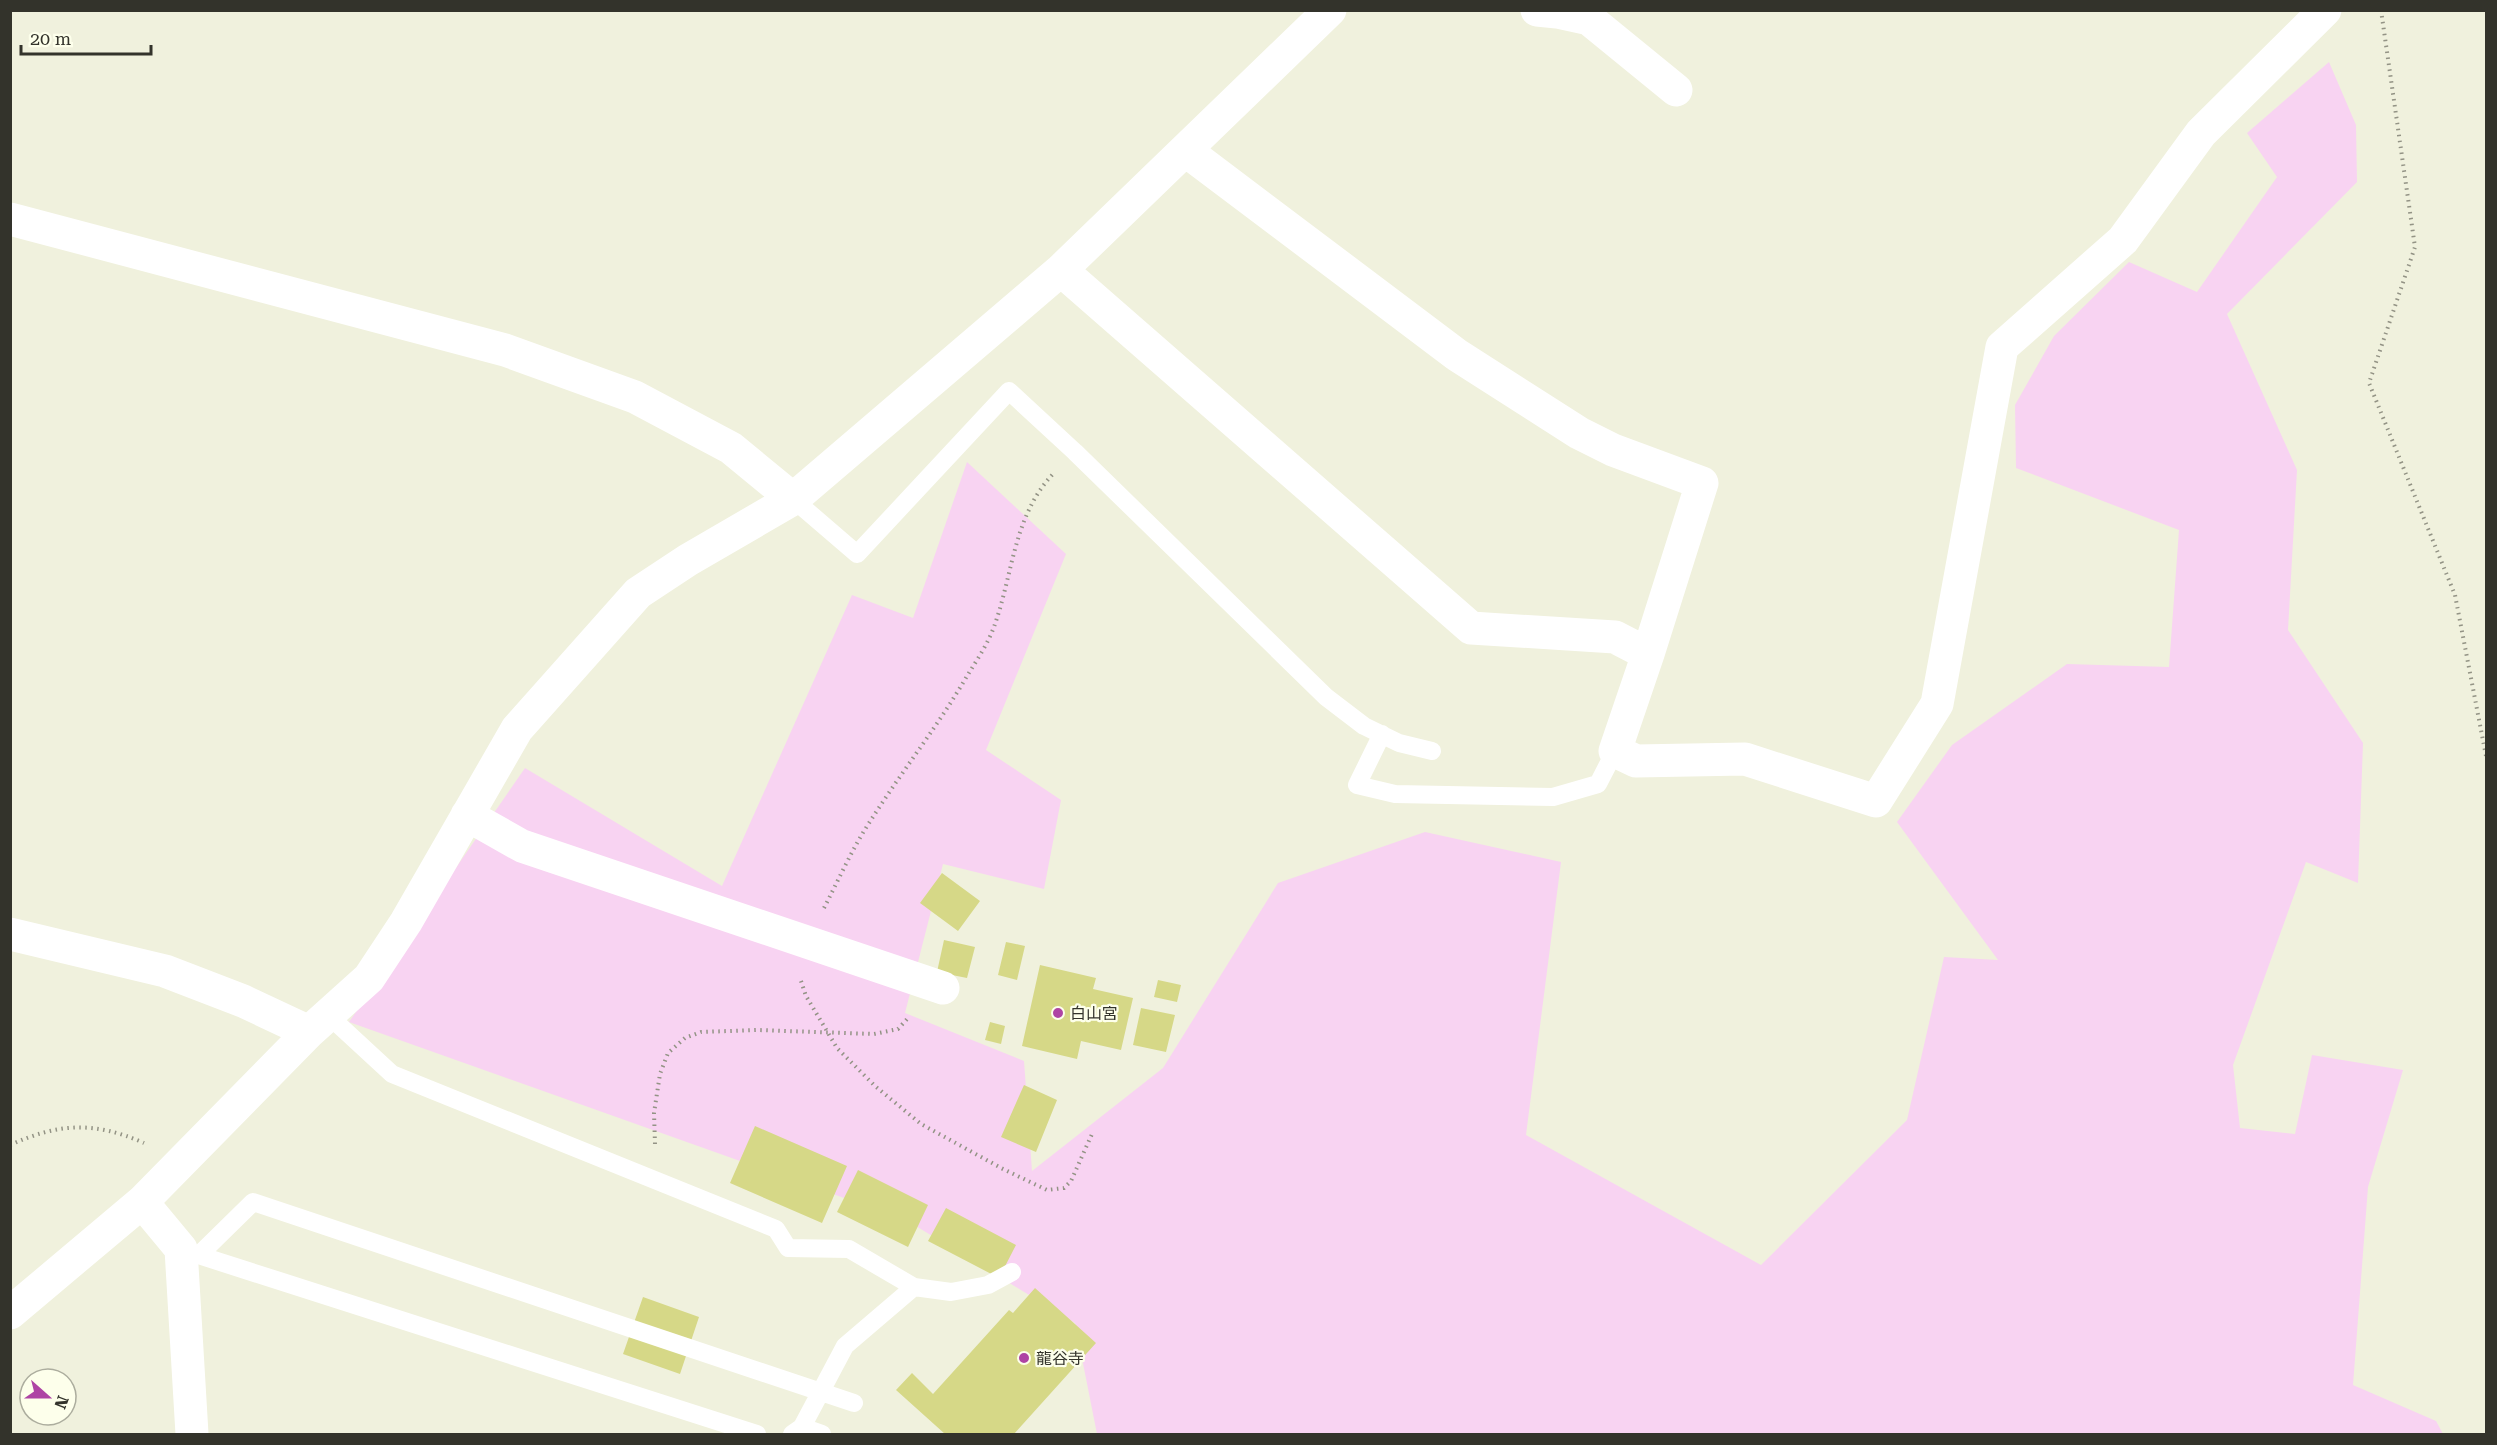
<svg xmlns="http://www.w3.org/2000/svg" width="2497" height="1445" viewBox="0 0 2497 1445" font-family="'Roboto Serif','Noto Sans JP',serif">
<rect width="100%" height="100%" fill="#f0f1dd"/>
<path fill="#f8d3f2" d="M2329,62L2356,125L2357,182L2227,314L2297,470L2288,630L2363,743L2358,883L2306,862L2233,1065L2240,1128L2295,1134L2312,1055L2403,1070L2368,1187L2353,1385L2436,1421L2443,1434H1097L1075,1323L906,1220L349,1022L525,768L722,886L852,595L913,618L967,462L1066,554L986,750L1061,800L1044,889L943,864L905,1013L1024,1061L1032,1171L1163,1068L1278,883L1425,832L1561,862L1526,1135L1761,1265L1907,1120L1944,957L1998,960L1897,822L1952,745L2067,664L2169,667L2179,530L2016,468L2015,405L2054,336L2129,262L2197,292L2277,177L2247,133Z"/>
<path fill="#d6d887" d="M942,873L980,901L958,931L920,903Z
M944,940L975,947L967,978L937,972Z
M1006,942L1025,946L1017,980L998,975Z
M1040,965L1096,978L1093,989L1133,998L1121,1050L1081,1041L1077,1059L1022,1046Z
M1158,980L1181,985L1177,1002L1154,997Z
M1141,1008L1175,1015L1166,1052L1133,1045Z
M990,1022L1005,1026L1001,1044L985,1040Z
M1024,1085L1057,1100L1036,1152L1001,1137Z
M755,1126L847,1166L822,1223L730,1183Z
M858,1170L928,1205L908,1247L837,1212Z
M946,1208L1016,1245L999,1278L928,1241Z
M1035,1288L1096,1343L1014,1434H945L896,1390L912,1373L933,1394L1009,1310L1013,1313Z
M643,1297L699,1317L680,1374L623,1354Z"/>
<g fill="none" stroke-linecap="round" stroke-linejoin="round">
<path stroke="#939385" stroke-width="4" stroke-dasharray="1.5 4.5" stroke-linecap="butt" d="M2381,10L2415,247L2369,383L2455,595L2486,756
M824,908C839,879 853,847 871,820C902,771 938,726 967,676C977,660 989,642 995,624C1013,573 1014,514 1054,473
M801,981L806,996L837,1048L875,1086L921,1124L1003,1169L1047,1190L1064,1188L1071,1181L1092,1134
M655,1144L654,1113L660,1074L668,1053L685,1038L701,1032L757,1030L874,1034L898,1029L908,1018
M10,1145C59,1123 94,1121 144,1143"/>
<path stroke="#fff" stroke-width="18" d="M793,499L857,554L1009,391L1075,452L1326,697L1364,726L1399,743L1432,751
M1382,734L1357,785L1395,794L1553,797L1598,784L1615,751
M328,1015L392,1074L776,1229L788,1248L849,1249L914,1287L951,1292L988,1285L1012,1272
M189,1252L757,1434
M199,1255L253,1202L854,1403
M802,1427L845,1346L914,1287
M792,1434L802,1427L822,1434"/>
<path stroke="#fff" stroke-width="33" d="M1537,10L1557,12L1589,19L1676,90
M1185,150L1457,355L1579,433L1613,450L1702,483L1648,654
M10,219L505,350L635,397L731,448L793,499
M1061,270L1471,628L1615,637L1648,654L1615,751L1636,761L1745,759L1876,801L1937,704L2002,347L2123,240L2201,133L2325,10
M467,815L522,846L943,988
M10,934L165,971L243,1001L309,1032
M142,1202L181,1249L192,1434
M10,1313L142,1202L309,1032L369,978L406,922L517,729L638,593L688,560L793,499L1061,270L1330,10"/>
</g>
<g fill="#ae44a4" stroke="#fdffeb" stroke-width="2">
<circle cx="1058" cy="1013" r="6"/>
<circle cx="1024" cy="1358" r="6"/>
</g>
<g text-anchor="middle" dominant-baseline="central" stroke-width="4.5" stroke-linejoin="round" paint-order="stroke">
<g font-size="16" fill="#33332b" stroke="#fdffeb" text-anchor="start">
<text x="1070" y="1013">白山宮</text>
<text x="1036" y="1358">龍谷寺</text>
</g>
</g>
<rect width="2497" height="1445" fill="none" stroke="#33332b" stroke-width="24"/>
<g transform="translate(48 1397) rotate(111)"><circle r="28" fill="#fdffeb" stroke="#acad9e" stroke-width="1.5"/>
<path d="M0-4.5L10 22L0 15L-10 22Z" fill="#ae44a4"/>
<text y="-9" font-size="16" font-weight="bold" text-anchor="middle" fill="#33332b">N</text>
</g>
<path d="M21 45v9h130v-9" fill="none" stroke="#33332b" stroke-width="3"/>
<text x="30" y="45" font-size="18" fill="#33332b" stroke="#fdffeb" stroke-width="4.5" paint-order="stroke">20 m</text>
</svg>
